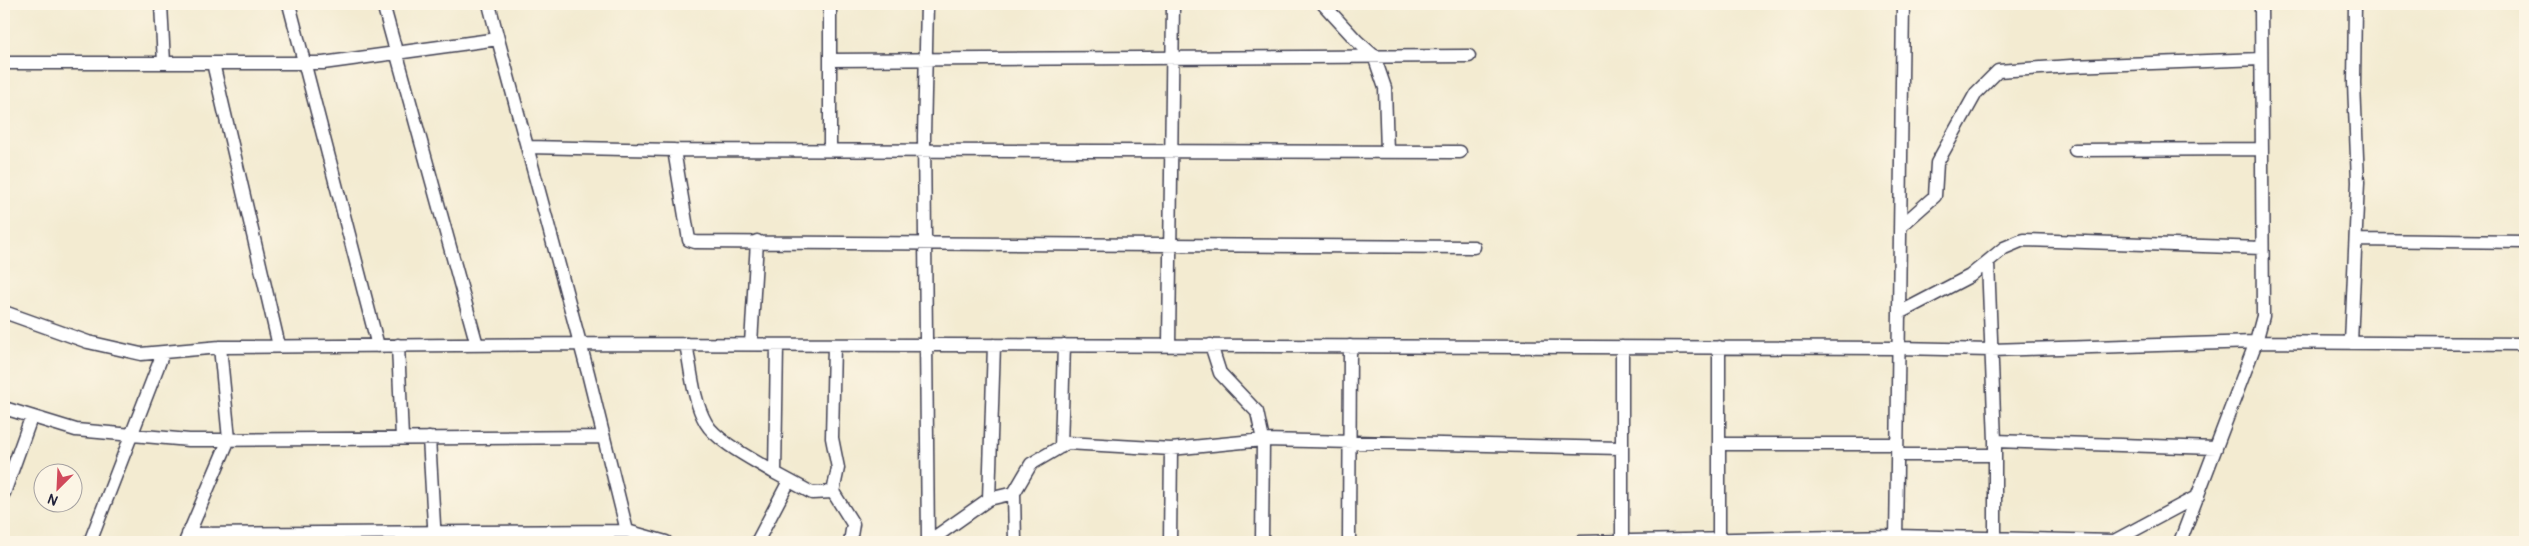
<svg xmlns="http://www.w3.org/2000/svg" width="2529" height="546" viewBox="0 0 2529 546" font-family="Pangolin,sans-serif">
<rect width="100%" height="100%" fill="#fcf5e5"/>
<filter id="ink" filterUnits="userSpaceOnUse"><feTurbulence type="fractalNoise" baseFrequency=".02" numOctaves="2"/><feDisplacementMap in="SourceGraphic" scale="10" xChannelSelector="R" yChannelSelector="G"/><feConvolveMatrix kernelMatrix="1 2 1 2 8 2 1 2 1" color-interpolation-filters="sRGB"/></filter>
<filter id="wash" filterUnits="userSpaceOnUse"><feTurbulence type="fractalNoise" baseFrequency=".0096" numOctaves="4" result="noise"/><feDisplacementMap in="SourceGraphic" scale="20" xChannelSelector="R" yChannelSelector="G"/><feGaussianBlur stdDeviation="1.12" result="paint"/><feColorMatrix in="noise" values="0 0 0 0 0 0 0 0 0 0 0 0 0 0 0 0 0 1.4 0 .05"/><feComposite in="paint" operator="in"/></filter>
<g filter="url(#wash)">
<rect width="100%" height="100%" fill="#f3ebd1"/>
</g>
<g filter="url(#ink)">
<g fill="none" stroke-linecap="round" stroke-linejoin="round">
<g stroke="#414052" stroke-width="15">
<path id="minor" d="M161,4L164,63
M289,4L378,346
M383,4L477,345
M489,4L498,39
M927,4L924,136L928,542
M1323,4L1357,41L1374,56L1385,88L1387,152
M830,60L1469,56
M4,63H323L498,39L588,373L627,531L666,542
M213,63L279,346
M527,147L674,150L689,240L695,242L1474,247
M674,150L1460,152
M830,150V4
M2075,150L2261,149
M1900,227L1935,196L1937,163L1976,93L1998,71L2071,66L2261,59
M2356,240L2525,242
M1988,262L1995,441V542
M4,312L88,342L141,354L220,347L580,344L1898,348L1991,350L2256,342L2525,344
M1899,313L1970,276L2004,248L2023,240L2262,248
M2351,343L2358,182L2354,83L2355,4
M686,344C691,369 693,401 706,423C717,442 756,461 775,473
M751,344L757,241
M398,345L402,438
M777,345L775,473L812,493L833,492
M834,345L832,438L838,468L833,492L853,524L850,542
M1169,345L1173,4
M1211,345L1220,373L1257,412L1263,440L1262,542
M1622,347V542
M1719,347V540
M4,408L76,430L189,440L603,437
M429,438L435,542
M1995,441L2216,448
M1719,444H1897
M1061,447L1064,345
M1897,455H1995
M4,493L31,418
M989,499L994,345
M188,534L627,531
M186,540L229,439L220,347
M90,542L163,353
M757,542L789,481
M928,542L989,499L1014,493
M1015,542L1014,493L1031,464L1067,443L1171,449L1263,440L1621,448
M1170,542L1171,449
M1349,542L1350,346
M1580,542L1895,536L2114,541L2198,496
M1896,542L1903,4
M2180,542L2256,342L2263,316L2261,4"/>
</g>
<use href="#minor" stroke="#fff" stroke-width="12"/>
</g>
</g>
<rect width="2529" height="546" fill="none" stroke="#fcf5e5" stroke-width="20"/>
<g transform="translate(58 488) rotate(204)"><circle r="24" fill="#fcf5e5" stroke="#a5a1a1"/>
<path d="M0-4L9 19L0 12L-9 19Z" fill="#d1495b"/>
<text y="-8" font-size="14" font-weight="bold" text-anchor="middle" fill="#22223b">N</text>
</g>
</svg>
